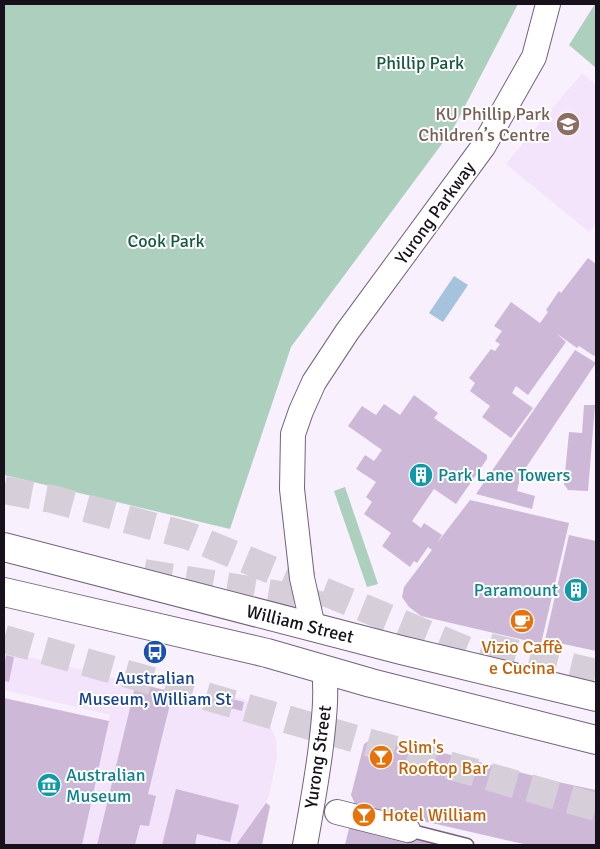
<svg xmlns="http://www.w3.org/2000/svg" width="600" height="849" viewBox="0 0 600 849" font-family="Signika,sans-serif">
<rect width="100%" height="100%" fill="#f8f0fc"/>
<path fill="#f4e4fb" d="M582,73L596,85V224L589,232L506,164Z
M4,651L173,692L172,696L196,703L197,697L219,703L221,693L243,699L253,705L264,715L270,726L276,739L277,757L269,796L266,802L270,806L262,845H82L110,715L4,690Z"/>
<path fill="#adcfbe" d="M4,4H518L453,129L291,347L230,529L4,475Z
M595,4H596V68L569,45Z
M345,487L378,584L367,587L334,491Z"/>
<path fill="#a6c3de" d="M454,276L468,285L443,322L429,313Z"/>
<path fill="#ceb8d8" d="M588,258L596,264V353L594,356L579,346L577,348L556,333L566,342L528,395L516,386L512,393L533,408L511,438L482,417L490,406L470,391L475,383L469,378L491,349L495,351L500,344L495,341L502,331L494,326L511,302L540,323L548,312L546,310L559,291L561,293Z
M575,350L596,363L521,475L517,491L535,496L532,509L476,494Z
M414,395L438,413L434,418L487,455V459L456,504L434,489L412,521L421,528L424,523L442,535L437,543L470,500L569,523L541,644L421,616L409,607L402,597L404,587L432,550L428,547L417,563L414,561L410,567L382,546L391,533L364,514L372,502L366,497L376,482L356,469L365,455L374,461L382,450L348,426L362,406L376,415L384,404L400,415Z
M584,405H595L588,491L568,490L564,484L569,432L582,433Z
M569,535L596,541V651L545,640Z
M6,655L14,657L9,682L4,681V667Z
M136,683L173,692L148,794L156,796L149,826L140,825L135,845H97Z
M224,697L244,702L242,711L222,706Z
M4,698L109,721L82,845H4Z
M376,736L558,782L596,790V845H528L410,818L355,804L351,795L364,744Z
M176,789L239,805L230,842L197,834L195,845H162Z
M266,803L270,806L262,845H236Z
M350,824L440,844V845H345Z"/>
<g fill="none" stroke-linecap="round" stroke-linejoin="round">
<path stroke="#d6cfda" stroke-width="28" stroke-dasharray="28 14" stroke-linecap="butt" d="M4,490L52,499L189,536L478,655L509,665
M144,573L280,595L323,606
M4,639L596,807
M489,647L596,673"/>
<g stroke="#75627d" stroke-width="15">
<path id="lane" d="M408,830L467,845"/>
</g>
<g stroke="#75627d" stroke-width="26">
<path id="street" d="M313,627L302,578L292,489L293,434L301,411L314,382L347,332L483,147L534,57L548,4
M337,812L408,830
M305,845C311,812 317,779 321,746C324,720 327,695 324,669"/>
</g>
<g stroke="#75627d" stroke-width="30">
<path id="secondary" d="M4,547L401,650L596,697
M4,592L267,653L371,683L596,740"/>
</g>
<use href="#lane" stroke="#fff" stroke-width="12"/>
<use href="#street" stroke="#fff" stroke-width="24"/>
<use href="#secondary" stroke="#fff" stroke-width="28"/>
</g>
<defs>
<g id="school-disc" transform="scale(1.25)"><circle r="9.5" fill="#8d6e63" stroke="#fff"/><path d="M0-5L7-2L0 1L-7-2ZM-4 1L0 2.5L4 1V4Q0 6-4 4Z" fill="#fff"/></g>
<g id="building-disc" transform="scale(1.25)"><circle r="9.5" fill="#0f9aa8" stroke="#fff"/><path d="M-4-6H4V6H1V3H-1V6H-4ZM-2.5-4.3h1.7v1.8h-1.7ZM.8-4.3h1.7v1.8H.8ZM-2.5-1h1.7V.8h-1.7ZM.8-1h1.7V.8H.8Z" fill="#fff"/></g>
<g id="cafe-disc" transform="scale(1.25)"><circle r="9.5" fill="#e8710a" stroke="#fff"/><path d="M-5.5-4.5H6V0H3Q3 3.5 0 3.5H-2.5Q-5.5 3.5-5.5 0ZM3-3.2v2h1.7v-2ZM-6 4.5H4V6H-6Z" fill="#fff"/></g>
<g id="bus-disc" transform="scale(1.25)"><circle r="9.5" fill="#1a4fb4" stroke="#fff"/><path d="M-5-6H5V4H4V6H2V4H-2V6H-4V4H-5ZM-3.5-4V0h7V-4ZM-3.5 1.2v1.5H-2V1.2ZM2 1.2v1.5H3.5V1.2Z" fill="#fff"/></g>
<g id="bar-disc" transform="scale(1.25)"><circle r="9.5" fill="#e8710a" stroke="#fff"/><path d="M-6-5H6L.8 .8V4.5H3.5V6h-7V4.5H-.8V.8Z" fill="#fff"/></g>
<g id="museum-disc" transform="scale(1.25)"><circle r="9.5" fill="#0f9aa8" stroke="#fff"/><path d="M0-6L6-3V-2H-6V-3ZM-5-1h2V3h-2ZM-1-1h2V3h-2ZM3-1h2V3H3ZM-6 4H6V6H-6Z" fill="#fff"/></g>
</defs>
<g fill-rule="evenodd">
<use href="#school-disc" x="568" y="124"/>
<use href="#building-disc" x="421" y="475"/>
<use href="#building-disc" x="576" y="590"/>
<use href="#cafe-disc" x="522" y="621"/>
<use href="#bus-disc" x="155" y="652"/>
<use href="#bar-disc" x="381" y="757"/>
<use href="#museum-disc" x="49" y="785"/>
<use href="#bar-disc" x="364" y="815"/>
</g>
<g text-anchor="middle" dominant-baseline="central" stroke-width="4" stroke-linejoin="round" paint-order="stroke">
<g font-size="18" fill="#14583e" stroke="#fff">
<text x="420" y="63">Phillip Park</text>
<text x="166" y="241">Cook Park</text>
</g>
<g font-size="18" fill="#785e54" stroke="#fff" text-anchor="end">
<text x="550" y="114">KU Phillip Park<tspan x="550" dy="21">Children’s Centre</tspan></text>
</g>
<g font-size="18" fill="#18111b" stroke="#fff">
<text transform="translate(435 213) rotate(-54)">Yurong Parkway</text>
<text transform="translate(300 624) rotate(14)">William Street</text>
<text transform="translate(318 757) rotate(-82)">Yurong Street</text>
</g>
<g font-size="18" fill="#0d838f" stroke="#fff" text-anchor="start">
<text x="438" y="475">Park Lane Towers</text>
<text x="558" y="590" text-anchor="end">Paramount</text>
<text x="66" y="775">Australian<tspan x="66" dy="21">Museum</tspan></text>
</g>
<g font-size="18" fill="#c56008" stroke="#fff" text-anchor="start">
<text x="522" y="647" text-anchor="middle">Vizio Caffè<tspan x="522" dy="21">e Cucina</tspan></text>
<text x="398" y="747">Slim's<tspan x="398" dy="21">Rooftop Bar</tspan></text>
<text x="382" y="815">Hotel William</text>
</g>
<g font-size="18" fill="#164399" stroke="#fff">
<text x="155" y="678">Australian<tspan x="155" dy="21">Museum, William St</tspan></text>
</g>
</g>
<rect width="600" height="849" fill="none" stroke="#18111b" stroke-width="10"/>
</svg>
